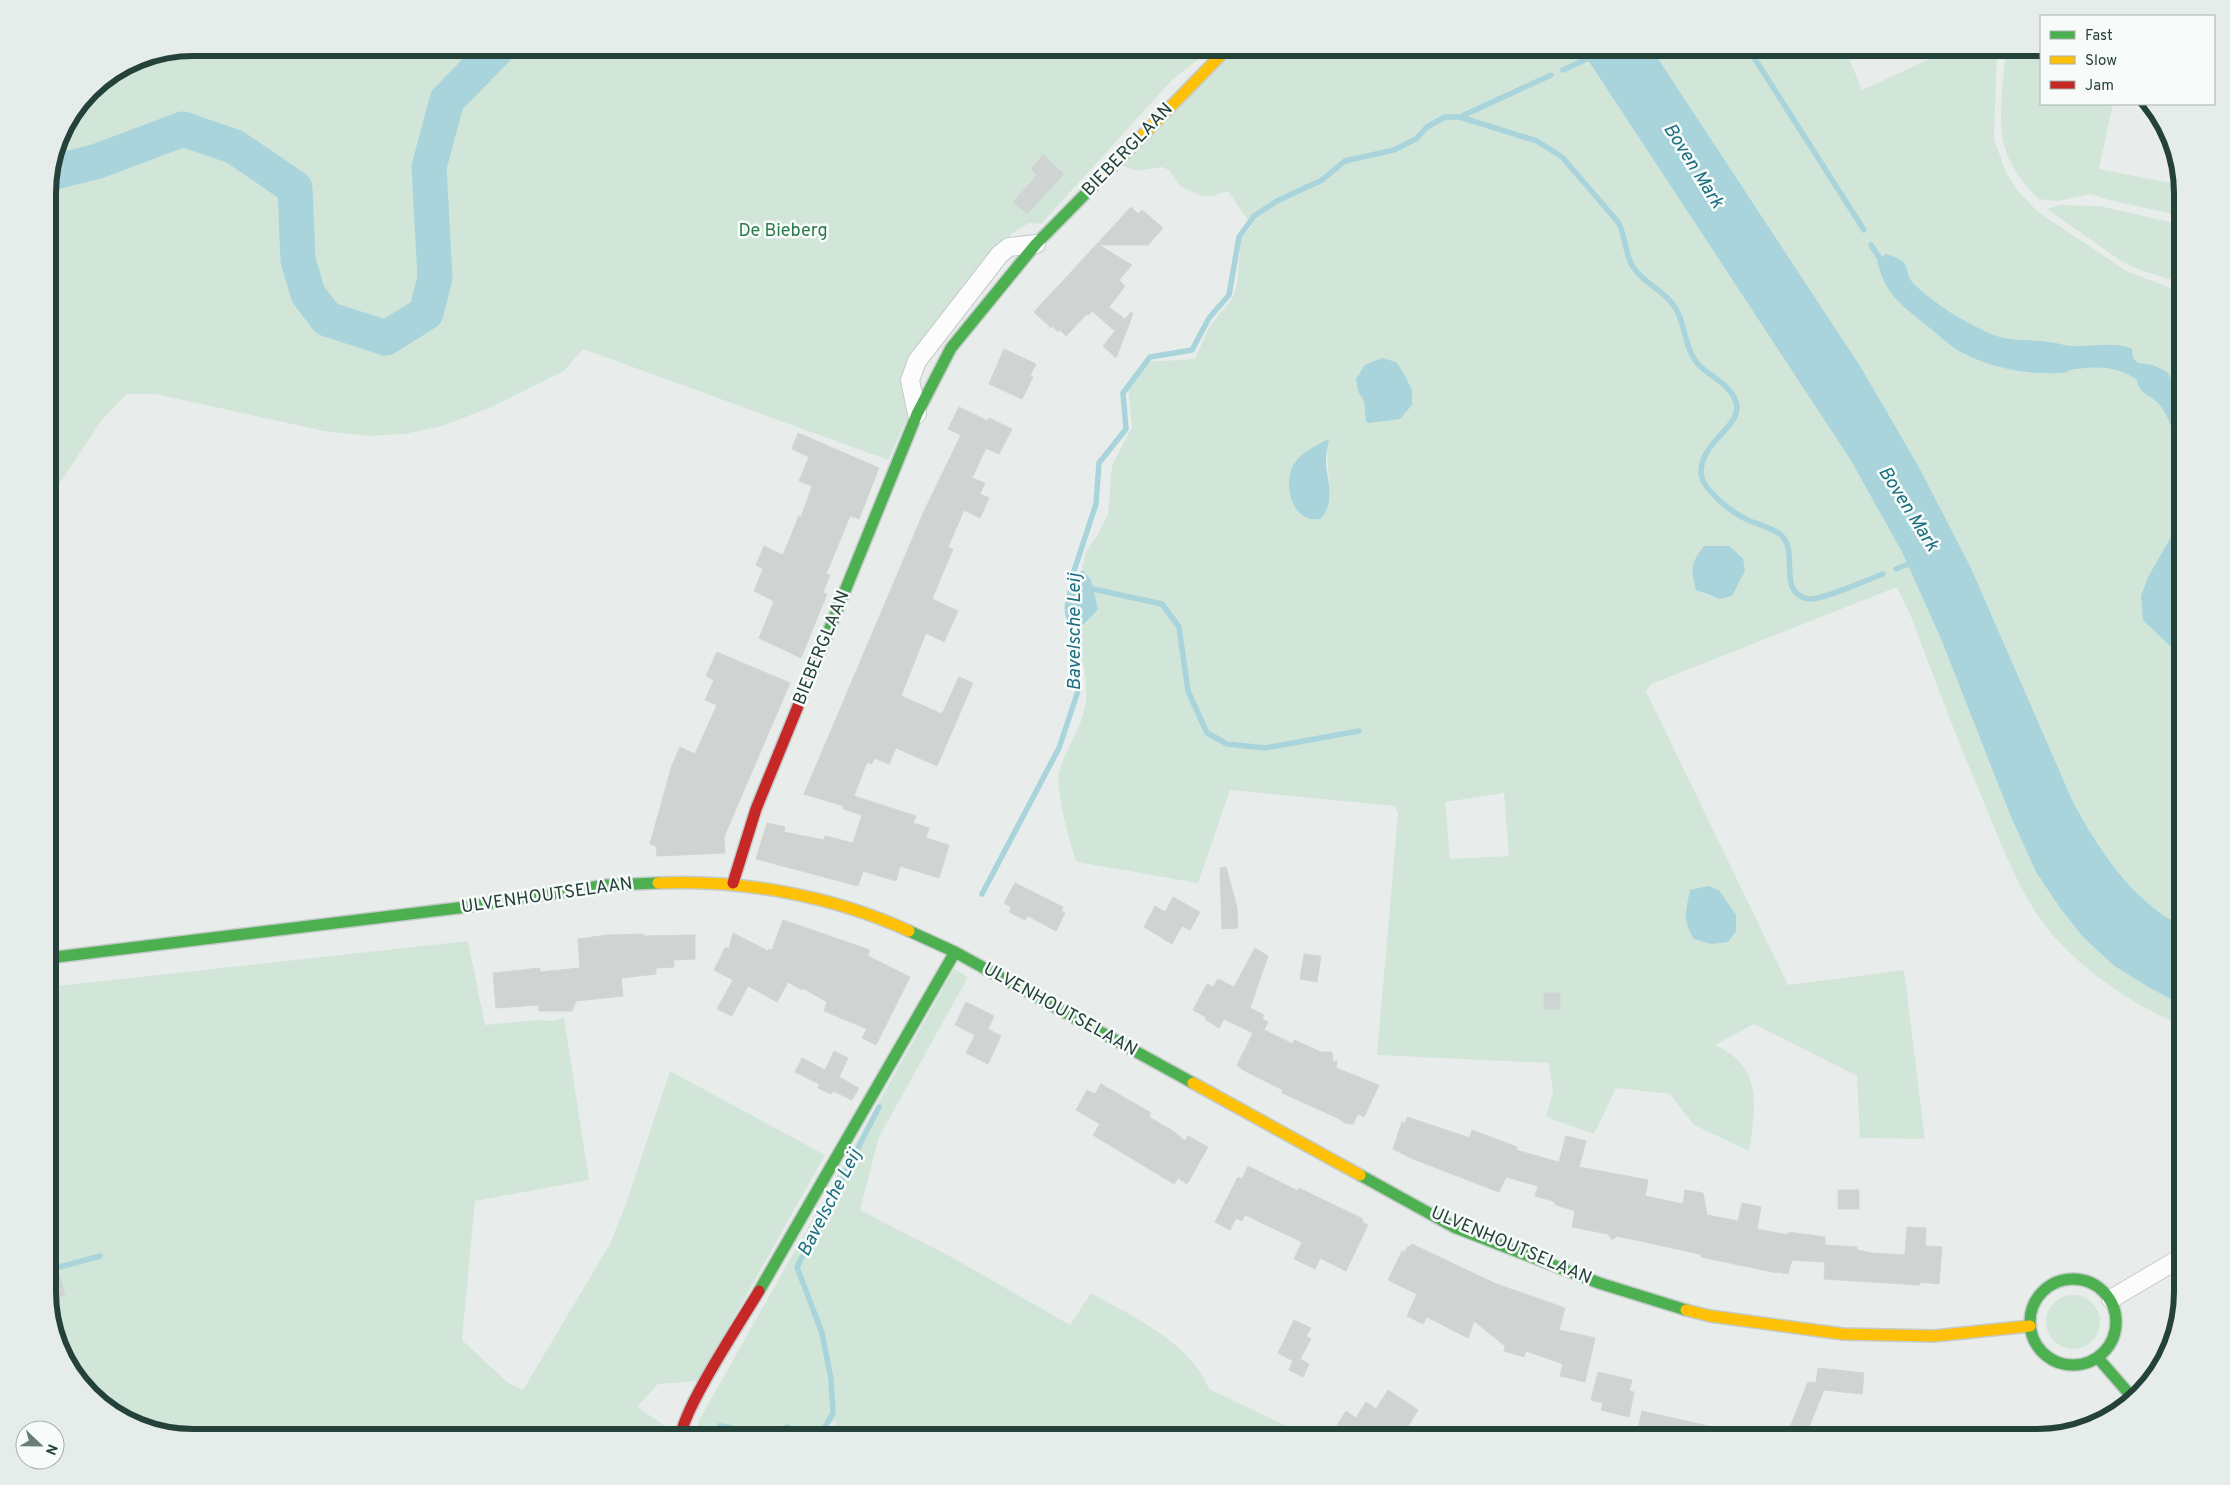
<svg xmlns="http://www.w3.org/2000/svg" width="2230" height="1485" viewBox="0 0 2230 1485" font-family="Overpass,sans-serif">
<rect width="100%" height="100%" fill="#e8edeb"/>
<path fill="#d1e6d8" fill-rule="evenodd" d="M194,48H1213L1173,79L1041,224L1029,223L1011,234L918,347L905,369L902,386L907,398L914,403L888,460L583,349L564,371L489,408L442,426L404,434L368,436L324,431L155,394H127L101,421L48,501V184L59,137L90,90L138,59Z
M1248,48H1580L1850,459L1902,552L1941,639L2011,817L2036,872L2060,908L2083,937L2113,965L2148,987L2182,1005V1026C2136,1006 2093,978 2058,941C2023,903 2004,851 1985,805C1958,742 1934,678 1910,614L1897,587L1651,684L1646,691L1788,985L1904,970L1925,1139L1860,1138L1857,1076L1754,1024L1715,1045C1763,1066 1756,1107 1749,1151L1694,1125L1670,1094L1616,1088L1594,1134L1546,1117L1553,1092L1549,1063L1377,1055L1398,814L1395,806L1230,790L1198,883L1077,862C1070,848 1055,787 1059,772C1065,750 1081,729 1085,707C1089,684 1083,660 1076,639L1080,628L1088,622L1091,580L1082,568L1086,552L1098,534L1108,515L1112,465L1132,427L1128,388L1136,371L1145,362L1195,359L1209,327L1232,299L1237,285L1241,238L1252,226L1228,191L1213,196H1201L1181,187L1169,170L1162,167L1137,171L1120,165L1228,59ZM1311,449L1327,450L1330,503ZM1745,571L1732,596C1717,600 1710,598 1696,589L1692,575ZM1504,793L1509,856L1450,859L1445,802Z
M1651,48H1845L1862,90L1954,48H1997L1994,139L2005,170L2016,189L2038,212L2128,272L2182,292V926C2132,901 2099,850 2073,802L1971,568L1920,469L1862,369Z
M2006,48H2041V104H2113L2099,169L2181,185L2182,216L2105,199L2091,194L2057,201L2038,199C2022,182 2007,163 2003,140C1998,117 2004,73 2006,48Z
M2059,205L2100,206L2182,225V283L2140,270L2121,261L2047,209Z
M468,941L485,1025L537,1020L553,1021L564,1017L589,1180L475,1201L462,1340L507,1382L523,1390L610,1244L627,1201L670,1071L825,1155L698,1381L658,1384L637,1407L682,1437H194L147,1430L112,1413L67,1364L48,1301V987Z
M954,969L968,977L879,1137L860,1210L955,1259L1070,1325L1091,1293C1132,1316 1191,1343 1209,1389L1310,1437H829L837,1421L819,1429L813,1437H794L795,1436L789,1424L749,1435L732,1425L714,1428L716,1437H698V1422Z
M2046 1322a27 27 0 1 1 54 0a27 27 0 1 1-54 0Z"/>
<path fill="#a9d4db" d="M1580,48H1651L1862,369L1920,469L1971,568L2073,802C2099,850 2132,901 2182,926V1005L2148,987L2113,965L2083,937L2060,908L2036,872L2011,817L1941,639L1902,552L1850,459Z
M1886,254C1916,262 1901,272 1915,285C1936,305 1962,321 1989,333C2008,342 2028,339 2049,342C2059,343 2069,347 2079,346C2097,346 2115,342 2132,349L2133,358L2138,363L2153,365L2167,372L2180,393L2182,398V461C2176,443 2171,416 2157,402C2148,394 2139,393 2137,380C2118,366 2098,366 2075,369C2070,369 2067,373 2061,373C2026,375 1990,368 1959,351C1947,344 1937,333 1926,325C1899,303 1886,295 1877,261Z
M1382,358L1396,362L1403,372L1412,390V405L1400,419L1369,423L1366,422L1364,401L1358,391L1356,379L1365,365Z
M1329,439C1328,446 1326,452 1326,459C1326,480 1337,502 1320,519C1317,519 1311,520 1308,518C1289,512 1284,479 1294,464C1301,452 1317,445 1329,439Z
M2182,468V509C2180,497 2175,479 2182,468Z
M2182,518V570L2172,590V619L2182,633V650L2169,645L2143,620L2141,596L2148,577Z
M1704,546H1729L1743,558L1745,571L1732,596L1720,599L1696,590C1690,569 1691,563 1704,546Z
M1083,570L1091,580L1098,609L1079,630C1056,621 1066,596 1072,577Z
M1708,886L1719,890L1736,915V931L1728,942L1711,944L1694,939C1682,920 1686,911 1690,890Z
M719,1423L732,1425L749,1435L789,1424L796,1436L794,1437H716L714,1428Z"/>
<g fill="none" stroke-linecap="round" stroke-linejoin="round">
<path stroke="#a9d4db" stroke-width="5.5" d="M1748,48L1864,230
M1563,70L1593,56
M1460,117L1537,141L1562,157L1618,222C1627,238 1624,257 1636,271C1648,286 1670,294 1678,313C1686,330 1685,348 1697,363C1709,377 1729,382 1736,402C1744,426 1700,441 1701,473C1701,479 1707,488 1711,492C1723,505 1734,514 1750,521C1760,525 1773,528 1781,535C1800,553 1776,592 1808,599C1821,601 1869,579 1883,574
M1871,245L1884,265
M1896,569L1913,562
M1072,584V577L1096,504L1099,463L1126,429L1123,393L1150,357L1192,350L1209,318L1229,295L1239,237L1254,216L1277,201L1322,180L1345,161L1394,150L1416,139L1427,127L1445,117H1460L1551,75
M1087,586L1093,589L1162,604L1179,627L1188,691L1207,733L1227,744L1265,748L1359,731
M982,894L1059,748L1078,691L1072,641V621
M56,1268L100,1256
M819,1437L833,1413L831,1379L822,1333L797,1267L879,1107"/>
<path stroke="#a9d4db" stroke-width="35" d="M51,173L98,161L183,129L235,147L295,188L298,260L308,294L327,319L386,338L426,313L435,278L429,167L447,100L498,48"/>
</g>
<path fill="#cfd4d2" stroke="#d1d6d4" d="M1043,155L1064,174L1027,214L1013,202L1037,175L1031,169Z
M1131,207L1138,214L1142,210L1163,228L1148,245H1099L1132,265L1119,280L1125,286L1109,307L1125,319L1131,312L1133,314L1116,358L1103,346L1115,331L1092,311L1089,315L1087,314L1066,336L1060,330L1058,332L1052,326L1051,328L1034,312Z
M1004,349L1036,364L1030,376L1033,377L1022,399L989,384Z
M959,407L988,421L989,418L1012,429L999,454L986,448L972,478L985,483L980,494L989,498L980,518L964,510L948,547L953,549L932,599L958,611L944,642L926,633L901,696L942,714L959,677L973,683L937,766L896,748L889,764L874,758L872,764L867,762L854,796L916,816L913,823L929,828L926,838L949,845L939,878L900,866L896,881L863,871L858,886L756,859L767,823L785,827L784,832L824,840L825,836L853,843L862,815L843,809L844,806L804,794L925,509L961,435L948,429Z
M798,433L879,468L859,519L850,516L834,555L826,574L830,575L823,593L827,594L801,658L759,638L774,601L754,591L763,569L756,565L764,546L783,555L799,516L801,517L812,486L799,481L809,457L792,449Z
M717,652L790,683L724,837L725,853L657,856L656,846L650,844L672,765L680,747L695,754L717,705L705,700L714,680L706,676Z
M1226,867L1237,907L1238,928L1222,929L1220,868Z
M1015,883L1063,907L1061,911L1065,913L1056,931L1028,916L1025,920L1009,912L1011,907L1004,903Z
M1173,897L1200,912L1190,930L1182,926L1172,944L1144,927L1155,906L1165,912Z
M783,920L870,950L868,956L910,977L876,1045L862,1038L867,1029L824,1011L827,1002L803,988L802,990L788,982L777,1002L748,986L732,1016L717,1009L733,980L714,970L725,948H729L733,933L768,951L769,949L772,950Z
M644,934V936L695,935V959L674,960V967L656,968V974L621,978L623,996L576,1001L572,1011H539L538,1005L496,1008L493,973L540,968V972L580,968L578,939L607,935Z
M1255,948L1268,956L1250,1008L1264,1015L1262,1019L1268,1022L1264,1030L1293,1044L1294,1040L1321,1052H1332L1333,1062L1337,1061L1336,1068L1379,1085L1364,1117L1358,1114L1353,1124L1345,1123L1338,1118L1282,1093L1283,1090L1243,1070L1237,1065L1253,1033L1224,1019L1219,1028L1205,1019L1206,1017L1193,1010L1207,984L1213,987L1218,979L1234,987Z
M1304,954L1321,956L1317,982L1300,979Z
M1544,993H1560V1009H1544Z
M966,1002L994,1016L988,1029L1001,1036L988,1064L966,1053L975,1035L955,1025Z
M834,1051L848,1058L839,1077L859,1088L852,1100L833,1091L831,1094L818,1088L819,1084L795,1072L802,1058L825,1070Z
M1101,1084L1151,1113L1149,1117L1173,1131L1185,1141L1188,1136L1208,1147L1187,1184L1178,1178L1174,1184L1093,1135L1100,1124L1076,1110L1087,1090L1095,1094Z
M1407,1117L1470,1138L1472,1130L1517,1147L1516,1150L1559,1162L1566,1136L1586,1141L1579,1167L1648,1180L1645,1196L1683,1204L1685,1190L1703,1193L1707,1215L1738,1221L1742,1203L1761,1207L1757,1229L1788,1235V1232L1825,1237V1245L1857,1247V1250L1872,1253L1905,1255L1907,1227L1926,1228L1925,1246L1942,1247L1939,1284L1920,1282V1285L1824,1279L1825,1262L1792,1260L1788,1274L1777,1272V1273L1701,1257V1255L1695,1253L1617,1236L1612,1240L1608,1234L1572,1227L1575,1211L1556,1205L1553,1201L1535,1196L1538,1186L1506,1177L1499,1192L1413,1159L1393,1149L1402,1122L1405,1123Z
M1248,1166L1298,1191L1299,1188L1363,1219L1362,1222L1368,1225L1346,1271L1320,1258L1315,1269L1294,1259L1302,1242L1245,1215L1242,1221L1236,1218L1230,1230L1215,1222L1238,1177L1242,1179Z
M1838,1190H1859V1209H1838Z
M1412,1244L1494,1283L1565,1308L1559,1330L1595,1338L1585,1382L1560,1376L1563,1364L1526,1351L1524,1357L1504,1351L1505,1346L1474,1321L1468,1338L1427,1317L1423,1324L1407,1316L1417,1294L1388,1280L1402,1251L1405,1252L1408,1246L1410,1247Z
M53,1252L65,1295L48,1300V1253Z
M1294,1320L1311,1328L1306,1336L1311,1339L1300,1359L1309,1364L1303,1377L1289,1370L1293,1361L1278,1353Z
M1818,1368L1864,1373L1862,1394L1824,1390L1806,1434L1790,1427L1808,1382L1816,1383Z
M1598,1372L1632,1380L1629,1391L1634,1392L1629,1417L1601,1410L1603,1403L1591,1400Z
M1388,1390L1418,1410L1401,1438H1387L1371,1426L1363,1438H1343L1347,1432L1337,1425L1346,1411L1356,1418L1366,1402L1376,1409Z
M1642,1411L1730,1431L1729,1438H1636Z"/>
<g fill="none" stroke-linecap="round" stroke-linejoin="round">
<g stroke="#c5cac8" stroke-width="20">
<path id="street" d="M917,414L910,380L917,361L1000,254L1009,247L1036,244
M2111,1299L2182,1257"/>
</g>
<g stroke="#c3cbc8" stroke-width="14">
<path id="fast" d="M818,657L917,414L951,348L1036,244L1096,183
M909,931L955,952L1193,1083
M48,958L466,907L607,885L658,883
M1360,1175L1454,1227L1599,1283L1686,1310
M2030 1322a43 43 0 1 1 86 0a43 43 0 1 1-86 0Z
M759,1291L955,952
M2098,1358L2132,1397"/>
</g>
<g stroke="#c3cbc8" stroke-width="14">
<path id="slow" d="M1096,183L1221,55
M658,883C741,879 833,896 909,931
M1193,1083L1360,1175
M1686,1310L1710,1316L1843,1334L1934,1336L2030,1326"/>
</g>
<g stroke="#c3cbc8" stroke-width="14">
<path id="jam" d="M733,883L756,809L818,657
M681,1437C681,1412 743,1318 759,1291"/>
</g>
<use href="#street" stroke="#fcfcfc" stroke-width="18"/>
<use href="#fast" stroke="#4caf50" stroke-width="11"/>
<use href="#slow" stroke="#ffc107" stroke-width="11"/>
<use href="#jam" stroke="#c62828" stroke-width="11"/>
</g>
<g text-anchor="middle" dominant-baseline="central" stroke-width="5" stroke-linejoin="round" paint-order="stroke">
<g font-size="18" fill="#24423a" stroke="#f7fbf9">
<text transform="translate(1128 150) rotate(-46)">BIEBERGLAAN</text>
<text transform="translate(822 648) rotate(-68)">BIEBERGLAAN</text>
<text transform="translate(547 896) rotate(-8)">ULVENHOUTSELAAN</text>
<text transform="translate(1060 1010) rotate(29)">ULVENHOUTSELAAN</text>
<text transform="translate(1511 1246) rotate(23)">ULVENHOUTSELAAN</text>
</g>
<g font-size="18" fill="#2d7a4b" stroke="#f7fbf9">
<text x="783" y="231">De Bieberg</text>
</g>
<g font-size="19" font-style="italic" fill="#1c6f80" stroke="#f7fbf9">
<text transform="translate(1693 166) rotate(58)">Boven Mark</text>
<text transform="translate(1908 509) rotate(58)">Boven Mark</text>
<text transform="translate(1075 632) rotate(-90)">Bavelsche Leij</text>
<text transform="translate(830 1203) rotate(-63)">Bavelsche Leij</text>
</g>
</g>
<path d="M0 0H2230V1485H0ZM193 56H2037A137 137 0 0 1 2174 193V1292A137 137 0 0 1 2037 1429H193A137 137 0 0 1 56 1292V193A137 137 0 0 1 193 56Z" fill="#e6ecea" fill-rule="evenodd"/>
<path fill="none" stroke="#24423a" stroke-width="6" d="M193 56H2037A137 137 0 0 1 2174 193V1292A137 137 0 0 1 2037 1429H193A137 137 0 0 1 56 1292V193A137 137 0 0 1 193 56Z"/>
<rect x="2040" y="15" width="175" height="90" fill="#f7fbf9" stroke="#a3b1ad"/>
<rect x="2050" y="31" width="25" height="8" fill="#4caf50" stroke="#a3b1ad"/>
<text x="2085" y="40" font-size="15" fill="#24423a">Fast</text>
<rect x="2050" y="56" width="25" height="8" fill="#ffc107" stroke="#a3b1ad"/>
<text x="2085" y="65" font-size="15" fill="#24423a">Slow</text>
<rect x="2050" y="81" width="25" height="8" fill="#c62828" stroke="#a3b1ad"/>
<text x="2085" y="90" font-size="15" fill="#24423a">Jam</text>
<g transform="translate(40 1445) rotate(112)"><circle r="24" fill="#f7fbf9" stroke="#a3b1ad"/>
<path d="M0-4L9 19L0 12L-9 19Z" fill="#697e78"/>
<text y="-8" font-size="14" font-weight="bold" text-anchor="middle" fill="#24423a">N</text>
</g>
</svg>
